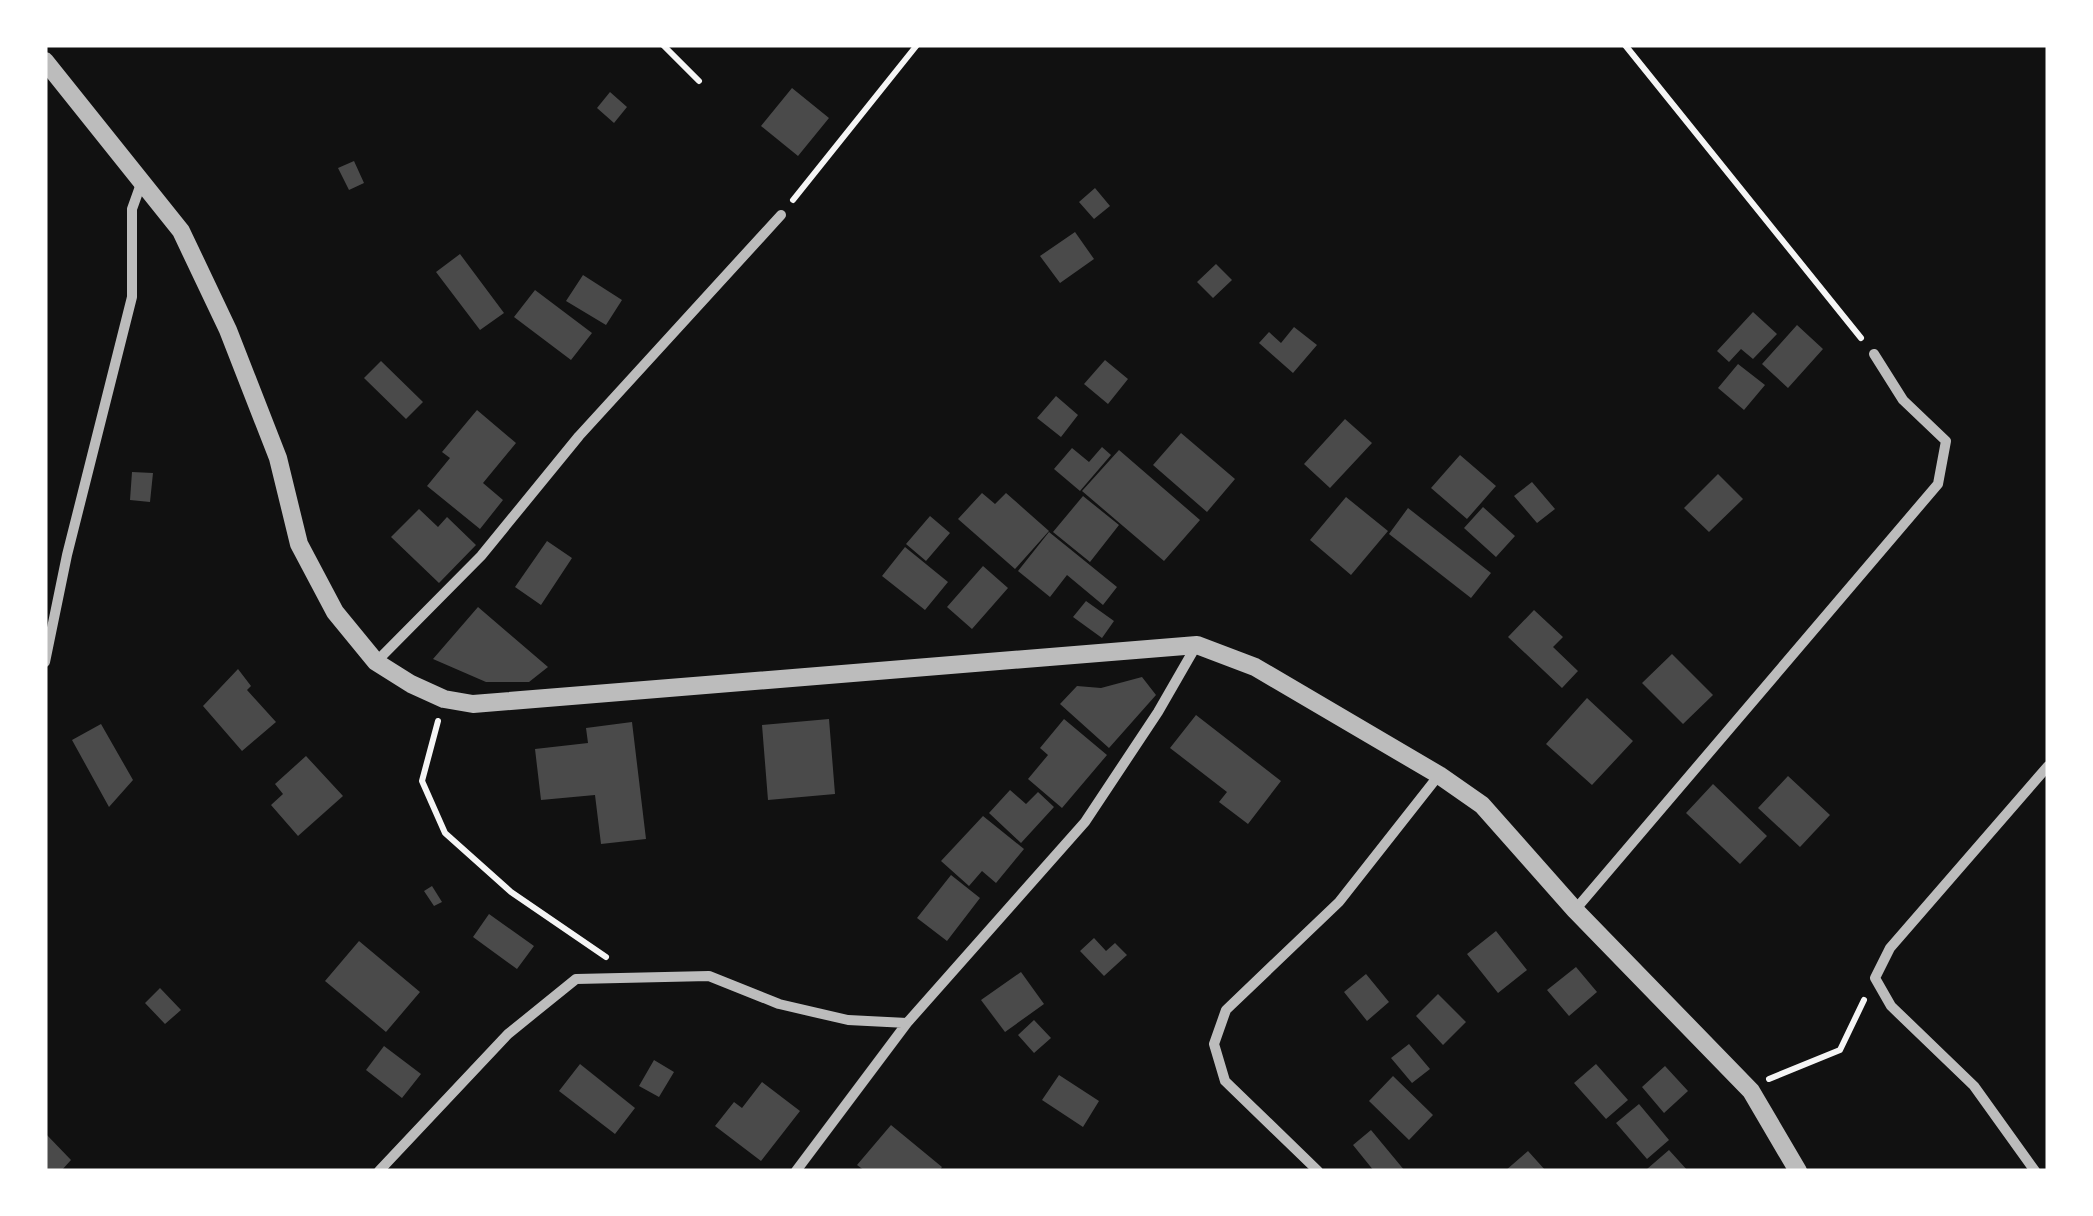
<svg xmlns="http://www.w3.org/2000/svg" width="2093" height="1216" viewBox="0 0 2093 1216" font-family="'Alegreya Sans',sans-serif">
<rect width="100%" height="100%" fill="#111"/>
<path fill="#4a4a4a" d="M792,88L829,118L798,156L761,126Z
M610,92L627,107L614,123L597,108Z
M354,161L364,183L349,190L338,168Z
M1095,188L1110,206L1094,219L1079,202Z
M1075,232L1094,259L1060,283L1040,256Z
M460,254L504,313L480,330L436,272Z
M1216,264L1232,280L1213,298L1197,282Z
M583,275L622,300L606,325L566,301Z
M535,290L592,333L571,360L514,317Z
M1753,312L1777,334L1753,359L1741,349L1729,362L1717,351Z
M1797,325L1823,349L1788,388L1762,364Z
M1294,327L1317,345L1293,373L1259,343L1269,332L1281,343Z
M1105,360L1128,379L1108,404L1084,384Z
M381,361L423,402L406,419L364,378Z
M1738,364L1765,385L1744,410L1718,388Z
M1056,396L1078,415L1061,437L1037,418Z
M477,410L516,443L483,483L503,500L480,529L427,486L450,458L442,452Z
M1345,419L1372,443L1330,488L1304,464Z
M1181,433L1235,479L1207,512L1153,465Z
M1102,447L1111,455L1080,491L1054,469L1072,448L1089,462Z
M1119,450L1200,520L1164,561L1082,491Z
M1460,455L1496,486L1467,519L1431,488Z
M132,472L153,473L150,502L130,500Z
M1718,474L1743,499L1709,532L1684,508Z
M1532,482L1555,509L1537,523L1514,496Z
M982,493L995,504L1006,493L1049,531L1015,569L958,519Z
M1083,496L1119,525L1090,562L1053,532Z
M1346,497L1388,531L1351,575L1310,540Z
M1483,507L1515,536L1496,557L1464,528Z
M1408,508L1491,573L1471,598L1389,534Z
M419,509L438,527L447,517L476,545L439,583L391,537Z
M930,516L950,533L926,561L906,544Z
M1049,532L1117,587L1103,605L1067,575L1050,597L1018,571Z
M547,541L572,558L541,605L515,587Z
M905,547L948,582L925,610L882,576Z
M983,566L1008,588L972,629L947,607Z
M1086,601L1114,621L1102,638L1073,617Z
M478,607L548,667L529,682H486L433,659Z
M1534,610L1563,637L1553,647L1578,671L1562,688L1508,637Z
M1672,654L1713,695L1683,724L1642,683Z
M238,669L251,686L247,690L276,722L242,751L203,706Z
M1142,677L1156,695L1109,748L1060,704L1077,686L1101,688Z
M1587,698L1633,741L1592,785L1546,744Z
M1196,715L1281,781L1248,824L1219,802L1227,792L1170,748Z
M829,719L835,794L768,800L762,725Z
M1064,719L1107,755L1062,808L1028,779L1048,755L1040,748Z
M632,722L646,839L601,844L595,795L541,800L535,749L588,743L586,728Z
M101,724L133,780L109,807L72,740Z
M306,756L343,796L298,836L271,805L283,794L275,784Z
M1788,776L1830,815L1800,847L1758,808Z
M1713,784L1767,836L1740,864L1686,813Z
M1010,790L1026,804L1038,792L1054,807L1021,843L989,813Z
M983,816L1024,849L996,883L982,871L969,886L941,861Z
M951,875L980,898L947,941L917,918Z
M432,886L442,902L434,906L424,891Z
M489,914L534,946L517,969L473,937Z
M1496,931L1527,970L1498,993L1467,954Z
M1094,938L1106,951L1115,943L1127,955L1104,976L1080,951Z
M359,941L420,992L386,1032L325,981Z
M1576,967L1597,992L1569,1016L1547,990Z
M1021,972L1044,1004L1005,1032L981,1000Z
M1366,974L1389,1002L1367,1021L1344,992Z
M160,988L181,1010L165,1024L145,1003Z
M1438,994L1466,1022L1443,1045L1416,1016Z
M1034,1020L1051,1038L1034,1053L1018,1035Z
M1409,1044L1430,1069L1412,1083L1391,1058Z
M384,1046L421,1074L402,1098L366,1070Z
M654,1060L674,1072L659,1097L639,1086Z
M580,1064L635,1108L615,1134L559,1091Z
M1596,1064L1628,1100L1606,1119L1574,1083Z
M1665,1066L1688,1091L1664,1113L1642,1087Z
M1059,1075L1099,1101L1083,1127L1042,1100Z
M1393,1076L1433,1115L1409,1140L1369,1101Z
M762,1082L800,1111L761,1161L715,1126L734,1102L742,1108Z
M1639,1104L1669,1140L1647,1159L1616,1123Z
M891,1125L942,1167L939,1171H865L857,1165Z
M1371,1130L1405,1171H1374L1353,1145Z
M45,1133L71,1160L61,1171H45Z
M1669,1150L1688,1171H1649L1647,1169Z
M1528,1151L1546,1171H1505Z"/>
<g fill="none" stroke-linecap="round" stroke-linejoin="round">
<path stroke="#f5f5f5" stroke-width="6" d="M663,45L699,81
M1625,45L1861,338
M793,200L917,45
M438,721L422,781L445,833L511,892L606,957
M1769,1079L1840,1050L1864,1000"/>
<path stroke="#bcbcbc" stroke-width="10" d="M45,662L67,555L132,297V209L142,181
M376,662L481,556L579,436L781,215
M1575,910L1938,484L1946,441L1903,400L1874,354
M379,1171L508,1034L576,979L709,976L779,1004L848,1020L907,1023
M796,1171L907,1023L1085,822L1158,712L1196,646
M1318,1171L1225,1081L1214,1044L1226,1010L1339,902L1439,775
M2035,1171L1974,1086L1891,1006L1875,978L1890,948L2048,766"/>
<path stroke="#bcbcbc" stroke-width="18" d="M45,61L181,231L228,330L278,458L299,544L335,612L376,662L411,684L444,699L473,704L1197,645L1255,667L1439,775L1482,805L1575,910L1751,1091L1798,1171"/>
</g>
<rect width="2093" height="1216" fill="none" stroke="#ffffff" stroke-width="95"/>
</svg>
